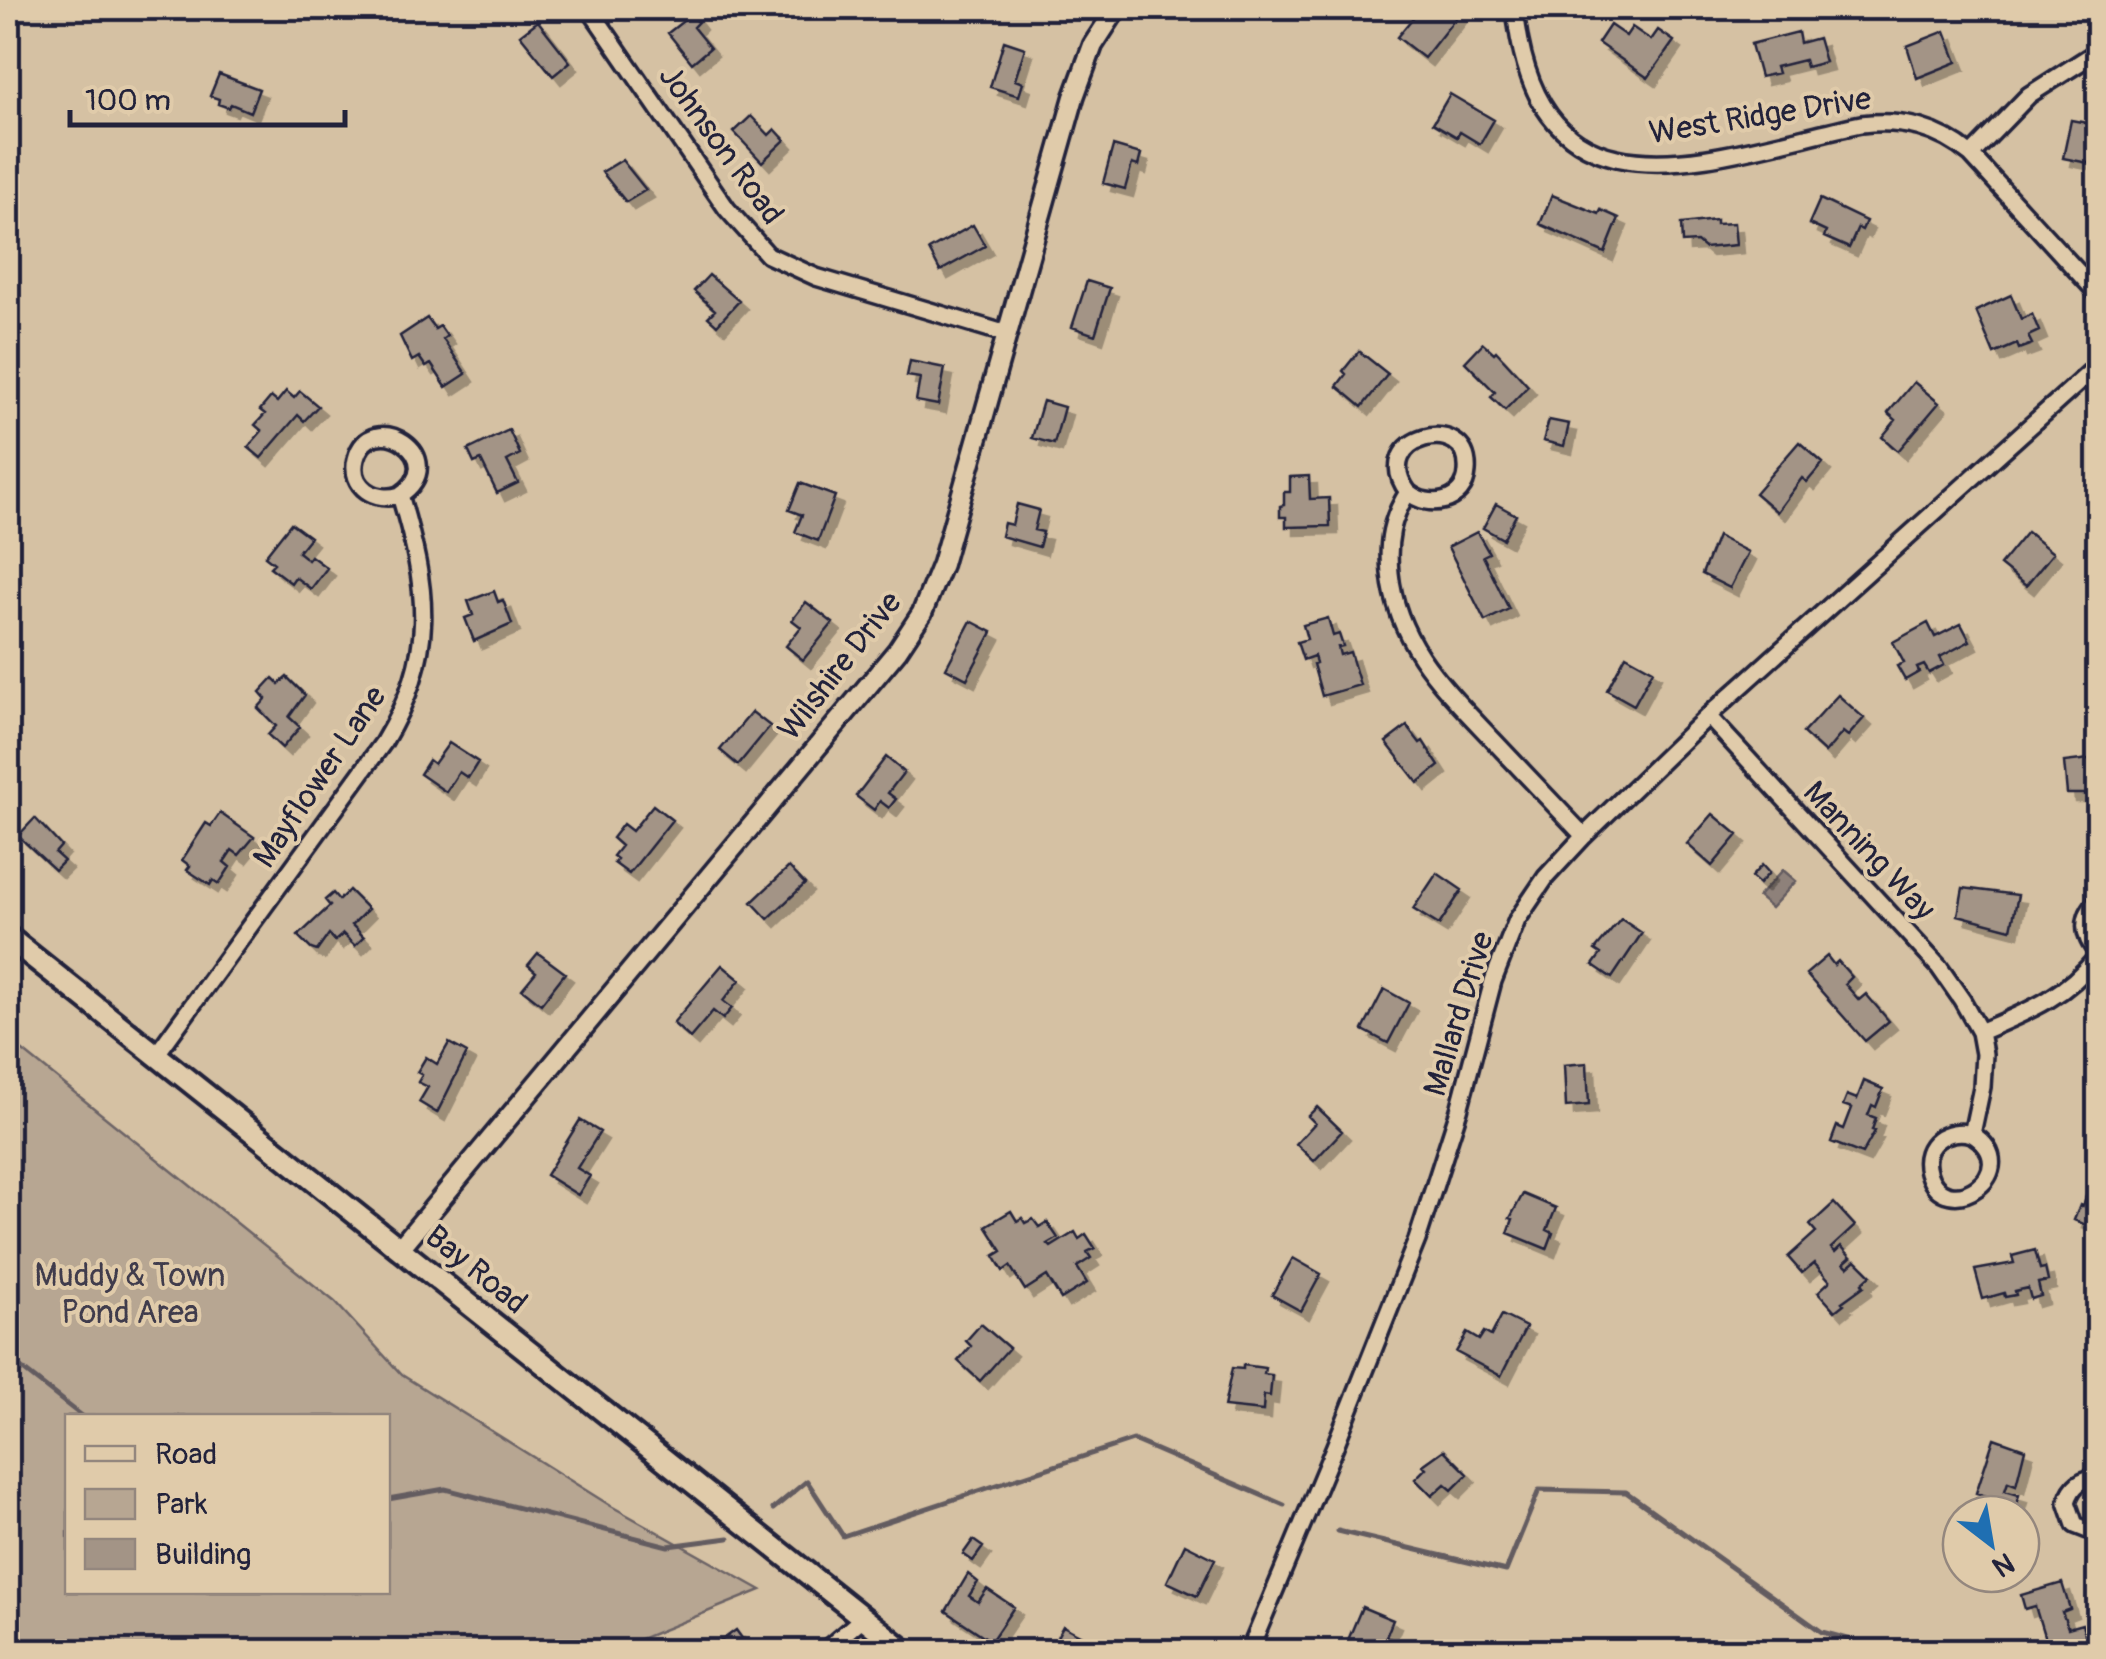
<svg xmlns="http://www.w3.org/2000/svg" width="2106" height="1659" viewBox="0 0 2106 1659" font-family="Pangolin,sans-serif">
<defs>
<filter id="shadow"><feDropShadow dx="8" dy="8" stdDeviation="0" flood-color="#0004"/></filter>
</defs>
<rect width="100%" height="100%" fill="#d5c1a3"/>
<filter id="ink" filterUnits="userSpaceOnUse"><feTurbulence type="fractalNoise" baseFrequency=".01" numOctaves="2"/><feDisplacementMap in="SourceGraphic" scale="20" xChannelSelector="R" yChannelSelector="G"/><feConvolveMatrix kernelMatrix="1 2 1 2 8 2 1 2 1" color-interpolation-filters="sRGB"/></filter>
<g filter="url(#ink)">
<path fill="#b7a692" stroke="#6c6466" stroke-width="2.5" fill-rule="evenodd" d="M8,1039L335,1302L402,1375L611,1506L761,1590L611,1651H8ZM68,1416H388V1592H68Z"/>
<path fill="#8e817a" stroke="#635b61" stroke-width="2.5" d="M1783,870L1796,881L1771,908L1758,897Z"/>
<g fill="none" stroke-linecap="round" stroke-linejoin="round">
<path stroke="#635b61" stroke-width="5" d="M8,1358L82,1416
M388,1499L445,1489L668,1546L729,1538
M773,1509L807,1481L843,1536L1133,1440L1284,1505
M1338,1531L1506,1571L1539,1490L1626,1492L1822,1632L1896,1652"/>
</g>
<path fill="#a39486" stroke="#22223b" stroke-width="2.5" filter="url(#shadow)" d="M1421,8H1458L1462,10L1424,58L1397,37Z
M692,14L698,22L693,27L710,48L692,63L668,33Z
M538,21L570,62L553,76L520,35Z
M1610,25L1626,36L1632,27L1651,40L1658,30L1674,41L1648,78L1598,43Z
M1945,31L1957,62L1917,78L1907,46Z
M1798,32L1800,43L1818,38L1825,62L1806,67L1804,60L1776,67L1778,73L1760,77L1751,44Z
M1004,41L1025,48L1015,80L1023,83L1019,96L990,87Z
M219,74L259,89L250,112L231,104L229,108L218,104L219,99L210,96Z
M1450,94L1494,120L1480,144L1460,132L1457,137L1433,123Z
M751,116L769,135L775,129L785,140L762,162L734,132Z
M2071,120L2098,125V165L2063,158Z
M1113,146L1141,154L1138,166L1132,164L1125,189L1103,183Z
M622,160L646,190L626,202L602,172Z
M1552,195L1599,214L1601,210L1619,218L1605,253L1540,224Z
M1820,199L1866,221L1862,230L1858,228L1849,248L1824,237L1826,232L1809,224Z
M1716,220V224L1734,223L1736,245L1704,248L1697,242L1682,243L1681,224Z
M973,225L985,246L940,271L929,250Z
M709,275L739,301L717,325L708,317L715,310L694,291Z
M1087,281L1110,288L1095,335L1072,327Z
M2011,295L2021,319L2032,314L2039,331L2028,336L2032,344L2019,349L2017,344L1994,354L1976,311Z
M427,318L435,329L440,326L447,336L443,339L466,374L446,387L431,364L426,367L419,357L412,361L400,336Z
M1483,343L1494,353L1496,351L1528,386L1505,410L1491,397L1495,392L1465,362Z
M1359,351L1388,374L1362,407L1337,386L1346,374L1343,371Z
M910,361L945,368L938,405L916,401L920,378L907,376Z
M1914,382L1939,403L1898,451L1882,437L1896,420L1888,413Z
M286,391L294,398L300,391L318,406L304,421L298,415L261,458L248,447L262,431L255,425L265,414L260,410L271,397L277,402Z
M1043,401L1064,407L1054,444L1032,438Z
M1549,420L1569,424L1564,446L1543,441Z
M509,430L520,454L507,461L518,483L497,493L481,460L474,463L468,450Z
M1799,442L1823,463L1807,482L1802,478L1777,512L1755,493Z
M1309,476L1310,499L1329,498L1330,526L1286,527V517H1280V506L1284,505V492H1290V477Z
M800,483L835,496L818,541L795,532L802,515L789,510Z
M1017,504L1039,510L1034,530L1043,532L1039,547L1001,536L1004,523L1012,525Z
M1496,504L1516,515L1503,539L1483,528Z
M291,523L310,537L298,552L308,560L311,556L327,568L311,589L295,577L291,583L270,567L274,563L265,556Z
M1477,532L1489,553L1483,556L1509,609L1485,621L1448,547Z
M2027,532L2053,553L2026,586L2000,565Z
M1717,536L1748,552L1730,588L1702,574Z
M494,591L498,602L503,600L512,624L474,641L465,618L473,615L468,601Z
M806,602L833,623L803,660L786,646L801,627L792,620Z
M1328,618L1333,636L1339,634L1343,646L1338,647L1340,655L1350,652L1360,685L1322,696L1313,664L1316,663L1314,656L1303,660L1297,642L1307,639L1303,625Z
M971,621L992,632L967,679L946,668Z
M1928,623L1935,637L1961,624L1970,641L1940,657L1944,665L1929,673L1924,665L1917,668L1919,672L1905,680L1897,666L1904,663L1893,642Z
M1626,655L1653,670L1634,705L1607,690Z
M287,677L305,695L289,717L300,727L282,748L268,735L276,726L258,708L266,699L260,692L273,678L279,684Z
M1838,695L1864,718L1848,736L1843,732L1825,753L1803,733Z
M752,712L770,726L738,765L720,750Z
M1407,726L1420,743L1423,741L1439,766L1418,783L1386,742Z
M449,743L478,762L468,778L459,772L446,792L420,774L429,760L434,764Z
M886,757L904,772L888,793L896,799L889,808L880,801L874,810L856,796Z
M2098,758L2096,794H2067L2064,762Z
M653,805L672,820L629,874L614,863L617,859L613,856L621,846L612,838L623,824L632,831Z
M220,813L254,837L239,855L232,850L224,862L230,867L219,884L213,880L210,885L187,870L190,866L182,860L206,823L211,826Z
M1713,814L1738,835L1712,866L1687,844Z
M35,818L61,846L55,853L64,861L55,870L18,836Z
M1762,865L1769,873L1759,884L1751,877Z
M789,867L805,884L768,919L752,902Z
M1437,873L1462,890L1439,925L1413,909Z
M1963,888L2018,895L2011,929L1958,915Z
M349,890L368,909L352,925L364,937L355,946L343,934L335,941L329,934L317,951L311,949L298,936L330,906L325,900L333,893L339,900Z
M1621,919L1642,933L1612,978L1593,965L1601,954L1595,950Z
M538,953L565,973L541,1004L522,989L536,972L528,965Z
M1827,956L1834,965L1838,961L1852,977L1845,984L1859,1000L1866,994L1889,1021L1865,1041L1806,974Z
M722,965L740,980L723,1001L732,1008L723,1019L713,1011L690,1038L673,1023Z
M1384,989L1409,1003L1388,1043L1363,1030Z
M449,1043L467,1053L437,1113L419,1102L428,1087L418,1082L422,1075L417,1072L426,1057L437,1064Z
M1587,1063L1589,1105L1566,1107L1564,1065Z
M1864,1081L1883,1089L1876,1107L1872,1105L1868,1115L1876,1118L1872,1130L1875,1131L1862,1154L1831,1142L1837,1126L1844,1129L1852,1108L1843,1105L1847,1095L1857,1099Z
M1317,1107L1342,1131L1314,1161L1296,1144L1315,1123L1308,1116Z
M580,1120L600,1132L577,1168L590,1176L578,1195L546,1175Z
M2098,1180V1230L2074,1220L2080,1205L2083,1206L2090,1183L2097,1185Z
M1523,1194L1556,1208L1547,1230L1553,1233L1547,1249L1508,1233L1513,1219L1510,1218Z
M1834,1203L1855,1226L1831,1248L1835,1252L1841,1246L1851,1257L1844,1263L1848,1267L1856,1260L1871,1275L1862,1283L1864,1286L1842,1302L1844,1304L1835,1311L1818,1292L1830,1281L1814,1263L1802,1273L1788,1257L1816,1232L1810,1225Z
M1011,1211L1017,1221L1022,1218L1025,1223L1033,1219L1039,1227L1047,1222L1058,1238L1048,1244L1051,1247L1075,1232L1079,1239L1086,1234L1095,1248L1087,1252L1091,1258L1077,1267L1087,1283L1061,1299L1047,1276L1025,1290L1010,1266L1003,1271L994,1256L1002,1251L986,1226Z
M2035,1250L2040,1269L2045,1268L2048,1281L2038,1283L2041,1296L2031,1299L2028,1288L2015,1291L2016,1295L2005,1297L2004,1293L1983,1299L1975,1270L2014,1263L2012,1256Z
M1293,1258L1321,1274L1301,1311L1272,1295Z
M1502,1315L1526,1327L1501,1376L1456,1352L1467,1333L1479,1340L1484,1332L1491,1336Z
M981,1324L1009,1348L980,1381L958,1361L971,1346L966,1341Z
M1243,1365L1265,1368L1264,1374L1272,1375L1270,1396L1264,1395L1263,1411L1224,1407L1232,1368L1243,1369Z
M2097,1385H2098V1417L2090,1415Z
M1994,1438L2025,1449L2016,1485L2008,1482L2005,1491L2019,1495L2013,1514H1994L1995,1511L1989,1509L1993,1498L1976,1493Z
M1444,1450L1468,1474L1452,1490L1445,1484L1432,1496L1415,1479L1426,1468L1423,1465Z
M973,1540L983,1547L973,1561L963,1554Z
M1185,1544L1215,1559L1197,1596L1167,1582Z
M968,1574L978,1582L969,1596L978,1602L987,1589L1014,1607L991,1641L946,1611Z
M2062,1583L2070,1609L2062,1612L2068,1628L2082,1624L2089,1646L2072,1652L2069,1647L2037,1652L2034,1642L2045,1639L2035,1606L2025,1609L2021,1595Z
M1362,1607L1393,1620L1386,1637L1396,1641L1392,1652L1372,1646L1370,1652L1345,1647Z
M1063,1626L1091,1641L1086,1649L1091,1652H1059L1051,1648Z
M736,1630L749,1648L743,1652H717L714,1646Z"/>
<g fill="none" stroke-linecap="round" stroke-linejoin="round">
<g stroke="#22223b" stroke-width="22">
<path id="minor" d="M299,8H300
M589,8L727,209L768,255L816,277L1007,334
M1515,8C1537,232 1714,155 1861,124C1903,119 1938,128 1971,155L2098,294
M1971,155L2029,95L2098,51
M1408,492C1367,437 1472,410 1467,472C1465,503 1429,510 1408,492C1391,519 1387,541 1390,573C1397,645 1446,690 1493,740C1523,772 1554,804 1584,836
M1708,716L1939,967L1962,1000L1980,1032L1984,1054L1982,1087L1972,1134C2029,1170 1944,1228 1928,1172C1920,1143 1948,1127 1972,1134
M2098,900C2081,917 2082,936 2098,953
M1980,1032C2029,1011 2064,998 2098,956
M156,1055L383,743C437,653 429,592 400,495C455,458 370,404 356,459C349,487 376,503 400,495
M2098,1478C2082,1478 2072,1485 2067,1502L2075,1525L2098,1534
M823,1652L864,1617
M1249,1652L1335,1446L1417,1240L1459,1110L1493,981L1517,920L1546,877L1584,836L1708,716L2098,365"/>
</g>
<g stroke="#22223b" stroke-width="25">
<path id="tertiary" d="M400,1248L897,651L922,613L942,564L1074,97L1093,45L1117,8"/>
</g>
<g stroke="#22223b" stroke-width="28">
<path id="secondary" d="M8,937L906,1652"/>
</g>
<use href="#minor" stroke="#e0cbaa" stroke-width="15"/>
<use href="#tertiary" stroke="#e0cbaa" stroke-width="18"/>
<use href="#secondary" stroke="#e0cbaa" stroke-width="20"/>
</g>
</g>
<g text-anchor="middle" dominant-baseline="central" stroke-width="8" stroke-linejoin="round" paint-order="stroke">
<g font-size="32" fill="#22223b" stroke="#e0cbaa">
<text transform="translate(1760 116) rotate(-9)">West Ridge Drive</text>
<text transform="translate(721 145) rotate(54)">Johnson Road</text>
<text transform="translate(840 666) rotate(-52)">Wilshire Drive</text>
<text transform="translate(320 777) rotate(-56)">Mayflower Lane</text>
<text transform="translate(1869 851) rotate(47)">Manning Way</text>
<text transform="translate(1459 1014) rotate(-73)">Mallard Drive</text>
<text transform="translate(476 1270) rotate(39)">Bay Road</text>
</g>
<g font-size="32" fill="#403c4c" stroke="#e0cbaa">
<text x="130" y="1276">Muddy &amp; Town<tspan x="130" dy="37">Pond Area</tspan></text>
</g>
</g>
<rect width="2106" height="1659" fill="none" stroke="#e0cbaa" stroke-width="40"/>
<rect x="20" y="20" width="2066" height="1619" fill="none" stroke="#22223b" stroke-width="4" filter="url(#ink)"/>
<rect x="65" y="1414" width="325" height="180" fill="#e0cbaa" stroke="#94877e" stroke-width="2.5"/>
<rect x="85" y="1446" width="50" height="15" fill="#e0cbaa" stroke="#94877e" stroke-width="2.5"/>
<text x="155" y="1464" font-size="30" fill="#22223b">Road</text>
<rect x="85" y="1489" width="50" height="30" fill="#b7a692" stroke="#94877e" stroke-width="2.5"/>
<text x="155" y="1514" font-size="30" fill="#22223b">Park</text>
<rect x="85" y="1539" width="50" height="30" fill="#a39486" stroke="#94877e" stroke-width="2.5"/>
<text x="155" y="1564" font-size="30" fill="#22223b">Building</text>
<g transform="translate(1991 1544) rotate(149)"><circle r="48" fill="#e0cbaa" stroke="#94877e" stroke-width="2.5"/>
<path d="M0-8L18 38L0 25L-18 38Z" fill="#1f6fb2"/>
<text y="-15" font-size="28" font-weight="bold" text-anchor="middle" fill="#22223b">N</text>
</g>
<path d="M70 110v15h275v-15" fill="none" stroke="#22223b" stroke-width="5"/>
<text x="85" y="110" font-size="30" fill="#22223b" stroke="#e0cbaa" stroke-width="8" paint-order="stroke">100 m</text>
</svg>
